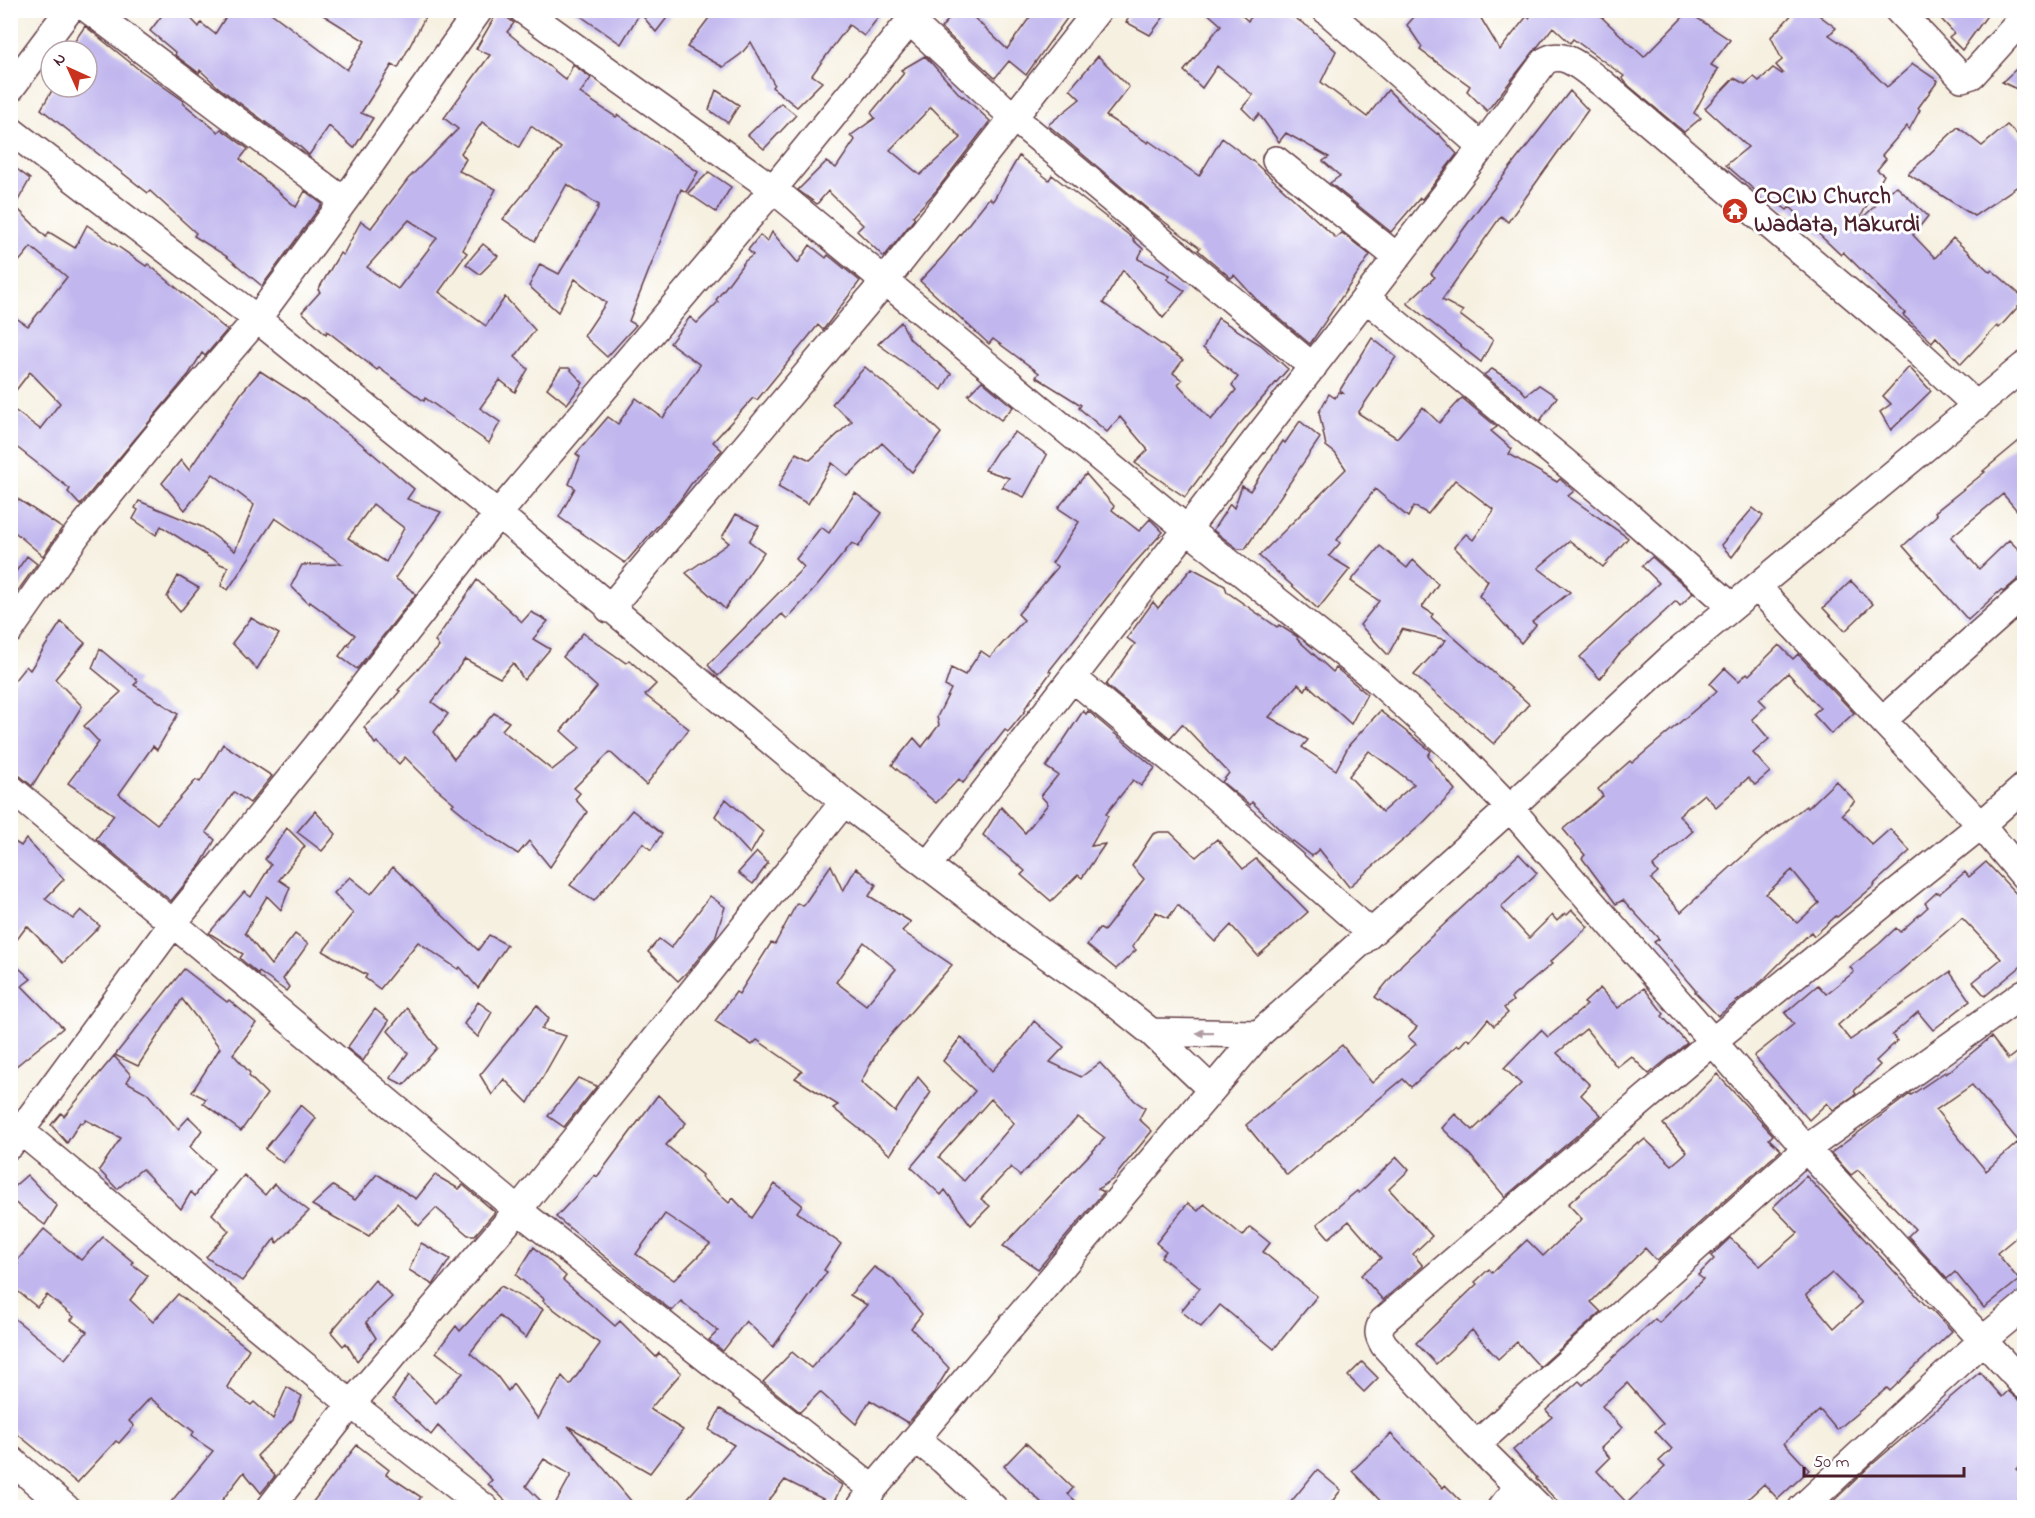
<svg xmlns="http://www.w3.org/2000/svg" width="2035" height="1518" viewBox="0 0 2035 1518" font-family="'Indie Flower',sans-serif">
<rect width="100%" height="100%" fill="#fff"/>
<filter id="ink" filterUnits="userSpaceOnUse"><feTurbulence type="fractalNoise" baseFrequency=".0167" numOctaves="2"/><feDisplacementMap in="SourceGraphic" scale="12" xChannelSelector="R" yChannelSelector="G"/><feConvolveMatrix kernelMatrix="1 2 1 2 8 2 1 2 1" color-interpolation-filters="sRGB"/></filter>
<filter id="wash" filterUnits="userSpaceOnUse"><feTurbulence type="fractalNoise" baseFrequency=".008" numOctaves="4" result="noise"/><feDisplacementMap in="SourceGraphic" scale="24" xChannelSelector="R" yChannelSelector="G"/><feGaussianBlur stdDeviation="1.35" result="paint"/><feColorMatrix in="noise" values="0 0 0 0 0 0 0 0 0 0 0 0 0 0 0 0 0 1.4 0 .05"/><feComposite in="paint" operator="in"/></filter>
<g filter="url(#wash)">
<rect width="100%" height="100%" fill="#f6f0e0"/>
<g id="blocks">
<path fill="#c1b7ee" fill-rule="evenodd" d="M166,10H183L199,27L201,23L215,34L230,10H267L347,70L365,41L315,10H429L398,68L392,65L361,113L373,118L354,148L329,126L309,155L296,143L295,144L218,87L200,70L199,73L175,55L176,53L150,31Z
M572,10H673L656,32L640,13L621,44Z
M715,10H884L864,36L849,25L812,75L822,82L797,107L772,87L774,84L751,42L741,54L723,67L687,47Z
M957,10H966L1007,49L1035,10H1073L1026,75L1009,61L995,78L941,28Z
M1134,10H1169L1150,35L1126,22Z
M1204,10H1236L1248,21L1257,10H1283L1310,28L1336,51L1321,82L1367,117L1388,90L1418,120L1419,119L1437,134L1438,133L1457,154L1422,199L1420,198L1391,232L1330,183L1340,176L1323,161L1329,157L1286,133L1279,142L1259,114L1254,120L1242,108L1253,95L1217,66L1202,88L1184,71L1221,25Z
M1420,10H1476L1500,50L1527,16L1529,18L1535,10H1594L1644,57L1688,12L1730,40L1711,65L1718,69L1694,113L1701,118L1684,132L1629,86L1622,78L1624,76L1573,39L1570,43L1553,27L1487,111L1467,91L1470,86L1420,50L1422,47L1407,25Z
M1796,10H1812L1836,28L1829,35L1848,48L1887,87L1913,64L1938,81L1918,108L1920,110L1909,130L1907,126L1882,155L1886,159L1877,170L1884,175L1857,223L1896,186L1928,216L1913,235L1935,258L1953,238L1990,272L1992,270L2025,299L1999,328L1997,326L1961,364L1936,337L1932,342L1903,315L1905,313L1843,252L1841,255L1790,207L1787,210L1763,192L1760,195L1726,165L1748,147L1705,108L1734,78L1745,84L1754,77L1759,81L1773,68L1782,74L1783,73L1776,65L1782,60L1771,37Z
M1933,10H1969L1973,14L1976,10H1991L1962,50L1949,37L1954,33Z
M498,11L514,23L507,32L566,80L573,65L591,78L580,93L616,117L618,115L698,172L686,192L681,189L629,321L636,325L607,357L584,336L606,303L575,279L558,312L529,286L540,264L559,274L598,209L597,208L599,205L567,184L535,241L503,219L561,148L531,126L519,147L482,122L461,153L466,159L459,171L496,189L463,250L467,253L439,292L486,326L505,297L535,330L515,357L528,369L515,392L500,380L480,408L500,422L489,443L425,398L424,401L379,368L377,370L327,331L326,334L302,312L320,292L318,290L340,253L343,255L361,221L371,228L408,179L458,129L444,118L490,55L476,49ZM409,220L437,238L398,289L367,267Z
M85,26L137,68L184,101L183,103L218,132L221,129L248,149L240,159L296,207L305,191L322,204L262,286L226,256L194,236L196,233L150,191L148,193L41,109L54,87H87V51H68Z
M925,56L962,97L963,96L990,121L936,191L913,216L915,218L884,257L857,231L863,225L828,191L817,204L798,190L826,162L836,168L855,140L850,136L875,118L871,113L904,73L901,70ZM931,107L961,138L920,175L890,150Z
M1098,56L1129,87L1106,116L1148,143L1149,141L1199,176L1222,138L1255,163L1336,238L1342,233L1370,255L1310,344L1256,299L1234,275L1231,278L1198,250L1200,248L1151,212L1048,125L1080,99L1070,89Z
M2025,61V93L2002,82Z
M716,90L739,105L728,123L709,110Z
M1570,91L1588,110L1508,222L1501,216L1442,300L1463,311L1460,315L1493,340L1481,362L1407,303L1435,277L1431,274L1484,201Z
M781,103L796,115L764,149L748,135Z
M2007,125L2025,142V181L1974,216L1908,174L1958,127L1982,146Z
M1019,156L1049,180L1052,175L1134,239L1133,240L1143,249L1138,259L1170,275L1167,279L1185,291L1163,318L1123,270L1103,303L1183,360L1173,373L1182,380L1178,384L1211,420L1236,390L1232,385L1238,377L1203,348L1218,318L1261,345L1288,369L1238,426L1185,497L1135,463L1148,450L1120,417L1107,432L1079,408L1081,405L1036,377L1039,373L993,339L989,344L920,281L944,255L989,198L993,201Z
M10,164L30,179L15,206L46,237L49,232L75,248L87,225L146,266L148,264L227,330L205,356L202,353L189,374L80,505L68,492L70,489L10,442V407L40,429L60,403L30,372L10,398V314L28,326L67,277L31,247L17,264L10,251Z
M709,172L731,187L716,212L688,193Z
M772,232L798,263L810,245L826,258L828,255L860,281L823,330L818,325L757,400L753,398L713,442L722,450L691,484L680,500L625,563L559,517L575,488L569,484L580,457L576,454L608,417L618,424L636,398L663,418L700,365L670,343L690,317L697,323L718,302L716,300L745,261L753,255L748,250L760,235L767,242Z
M483,244L498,256L480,274L466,264Z
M901,322L910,339L951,374L942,390L878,344Z
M1372,338L1396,357L1358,413L1397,438L1423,407L1439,423L1462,398L1497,427L1491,431L1512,449L1509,454L1557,482L1560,479L1574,491L1568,496L1628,538L1603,567L1570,541L1538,568L1570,592L1532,622L1536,625L1521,643L1479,596L1488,581L1454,547L1466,534L1473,540L1494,510L1455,480L1428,514L1414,506L1408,517L1375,489L1337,540L1340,543L1329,556L1350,569L1318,609L1259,556L1346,469L1335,453L1326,446L1319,412L1329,394L1335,398L1339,392L1343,393L1340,390Z
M865,367L919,412L941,433L912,472L882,443L848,476L832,463L808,504L778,487L796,453L810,460L852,421L832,404Z
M1909,367L1931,391L1891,430L1880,412L1891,404L1883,396Z
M561,368H569L583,383L567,404L547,388Z
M1492,369L1516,384L1526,395L1539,385L1557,397L1540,421L1484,375Z
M260,371L305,400L359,442L414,489L407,499L441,512L395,578L416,594L357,669L339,656L347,645L350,646L348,644L355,635L310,602L309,604L291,586L302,565L342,564L275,518L228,590L221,586L228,567L220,564L161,526L156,535L133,519L138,510L135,508L139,501L202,527L235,551L254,505L213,474L185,510L162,483L181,460L189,470L242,392ZM373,504L404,528L386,562L348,538Z
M982,381L1013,407L1001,420L968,395Z
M1300,421L1320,438L1245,549H1238L1213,530L1230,504L1234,508L1242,486L1250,491L1283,441L1285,443Z
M1015,432L1047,455L1024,497L1002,487L1009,478L985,470L997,451Z
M2025,436V520L2003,494L1951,537L1979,569L2009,540L2025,556V573L2003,592L2001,590L1968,620L1903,546L1937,515L1935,512L1985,472L1983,471Z
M1086,474L1114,506L1112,510L1139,531L1150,519L1163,532L1132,566L1049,671L1051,672L1025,708L1026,710L1008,732L1005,730L963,783L959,779L936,803L892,765L914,738L922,747L939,725L937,717L951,689L945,686L951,668L965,675L981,651L990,657L1024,620L1018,614L1058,567L1052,563L1079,522L1058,508Z
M855,493L882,513L858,547L852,543L818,585L787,619L782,614L718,676L708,665L804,567L796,559L821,527L829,533Z
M10,494L62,528L43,556L10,528Z
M1753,508L1763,516L1732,557L1721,545Z
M736,514L759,526L749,541L764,552L725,609L686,573L729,543L722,537Z
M1380,546L1407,568L1413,560L1438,584L1422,607L1433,614L1431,617L1529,704L1494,744L1414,675L1446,640L1402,629L1388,655L1360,625L1379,601L1351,581Z
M27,556L37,564L10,602V580Z
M1652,557L1693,593L1680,606L1676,601L1619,654L1600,679L1580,657L1659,583L1642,566Z
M1192,568L1225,586L1227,592L1277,627L1279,625L1293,634L1298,637L1297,639L1333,672L1336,668L1367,694L1351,724L1308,685L1305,690L1298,684L1269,717L1308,740L1302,747L1336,770L1349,745L1380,711L1431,751L1428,756L1455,790L1423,823L1349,887L1319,849L1312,856L1293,841L1292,842L1252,802L1250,805L1222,782L1229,773L1182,724L1170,738L1106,685L1135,644L1127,638L1153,602L1158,608ZM1369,751L1414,784L1382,812L1349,776Z
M178,576L199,588L180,612L167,597Z
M477,580L522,622L531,612L548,621L533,639L550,649L524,680L513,663L500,678L465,659L432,702L448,714L434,732L454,759L494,713L509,722L502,730L552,770L580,748L561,731L597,687L563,657L583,633L626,663L629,660L656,684L645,695L689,729L646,785L610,752L574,788L580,793L575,799L587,812L550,867L529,841L518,854L490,836L452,805L454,803L436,788L405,757L399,764L377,742L375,744L364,727L389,704L400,691L398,690L439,647L435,641Z
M1851,581L1873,604L1845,631L1823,608Z
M251,618L279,634L257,669L232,643Z
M61,622L85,643L55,679L82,706L32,786L20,776L10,773V686L26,666L30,670Z
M1779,645L1793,659L1798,654L1854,713L1831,734L1813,714L1820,708L1788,673L1759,699L1766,706L1752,719L1769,739L1753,753L1770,772L1755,785L1748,778L1716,807L1704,794L1679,815L1693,831L1653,866L1658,873L1651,879L1681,912L1762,839L1806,806L1808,808L1836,781L1855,801L1842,814L1872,845L1890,829L1910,851L1874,884L1875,885L1837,917L1836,916L1814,936L1811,932L1762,981L1718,1016L1695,992L1696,991L1654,942L1659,939L1623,900L1616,904L1582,858L1585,855L1563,829L1603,796L1598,789L1630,761L1632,763L1717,691L1710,684L1725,668L1739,681L1747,673L1749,675ZM1792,870L1819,903L1797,923L1766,894Z
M100,649L138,681L134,685L178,714L157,750L153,746L119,794L157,824L196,780L200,782L223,744L272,776L250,803L234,792L206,832L215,840L201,864L171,901L96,839L114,815L68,783L99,742L84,726L121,692L92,668Z
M1083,711L1086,714L1088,711L1155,768L1141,786L1133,780L1106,814L1108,816L1091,846L1105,844L1082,878L1078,875L1051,901L1021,875L1025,871L983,835L1001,807L1025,833L1048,804L1041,796L1058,775L1046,767Z
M726,799L763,832L750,854L715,816Z
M632,810L662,834L651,850L643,843L594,901L570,885Z
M315,811L336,834L322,851L297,832Z
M287,828L305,846L279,880L290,887L281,910L267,896L245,933L271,965L295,934L308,944L283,979L289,987L286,991L259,972L258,974L243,961L240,958L243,954L209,933L244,892L251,897L271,865L265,859Z
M1159,832H1170L1196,857L1217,839L1243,869L1256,859L1308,912L1258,956L1231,925L1215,942L1178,905L1168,918L1156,912L1132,947L1136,950L1116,969L1087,945L1099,928L1104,931L1144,879L1132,866L1153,834Z
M10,839L21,846L26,839L64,879L45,899L73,919L81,910L100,926L63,963L27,926L10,949Z
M757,852L768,863L753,884L738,873Z
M1519,854L1537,873L1501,907L1529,938L1552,915L1557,921L1565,913L1567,915L1572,910L1588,927L1550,962L1552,964L1511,998L1513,1001L1504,1008L1508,1013L1494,1026L1488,1019L1470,1041L1467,1038L1459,1047L1457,1045L1411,1087L1403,1079L1287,1175L1246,1125L1342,1045L1372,1083L1416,1044L1408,1037L1417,1027L1375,997L1402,964Z
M1986,862L2025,903L2018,912L2025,919V963L1985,996L1973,982L2001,959L1962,918L1838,1025L1850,1040L1950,972L1970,1001L1933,1030L1918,1012L1892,1035L1897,1041L1876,1061L1880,1065L1854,1091L1856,1094L1833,1110L1827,1103L1809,1120L1754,1056L1794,1024L1785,1013L1818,985L1826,994L1854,972L1850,967L1879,944L1896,928L1900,932L1928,907L1925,903L1937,892L1939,894L1965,872L1969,877Z
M831,865L843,891L856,868L876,885L869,896L911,922L902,931L952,965L880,1047L861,1082L895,1112L918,1077L931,1092L890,1155L877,1143L833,1108L838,1105L795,1078L802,1071L757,1040L752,1045L715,1021L736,992L739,994L771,943L775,944L797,903L803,906ZM864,942L896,969L866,1005L836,982Z
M393,867L478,950L489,935L507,945L478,988L460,967L458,969L418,942L380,989L365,978L367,975L323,951L353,913L334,893L350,877L371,894Z
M710,896L725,907L715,938L690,969L678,981L648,952L659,939L671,948Z
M10,960L31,979L22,986L63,1028L10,1071Z
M184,969L227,1002L229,1000L256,1023L233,1054L250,1073L249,1076L267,1094L241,1131L203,1103L206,1099L192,1092L220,1048L182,999L138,1066L115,1055Z
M1600,988L1618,1008L1644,988L1664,1014L1662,1016L1687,1043L1649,1074L1631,1056L1617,1067L1586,1029L1557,1053L1590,1085L1581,1095L1601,1115L1505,1197L1470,1155L1442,1128L1455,1114L1473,1130L1521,1084L1504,1068L1541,1030L1548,1037L1587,1005L1584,1003Z
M478,1002L492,1012L478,1037L464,1024Z
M537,1005L549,1019L541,1029L566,1036L528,1103L504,1079L492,1095L480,1075Z
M407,1008L437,1048L404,1085L390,1078L408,1053L388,1031Z
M375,1009L389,1021L363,1061L347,1048Z
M1034,1021L1064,1047L1050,1062L1081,1077L1100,1063L1135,1101L1145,1108L1139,1119L1152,1131L1113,1179L1098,1189L1104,1192L1038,1269L1003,1246L1105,1138L1078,1117L1020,1176L1011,1167L981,1199L990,1206L971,1225L945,1190L941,1195L911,1167L975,1091L943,1061L961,1037L992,1071L1022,1038ZM991,1099L1014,1123L964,1181L939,1157Z
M1991,1037L2008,1059L2025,1046V1149L1972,1085L1936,1110L1986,1171L2017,1143L2025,1152V1230L1997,1253L2019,1280L1984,1308L1955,1272L1947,1279L1908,1236L1915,1229L1858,1170L1851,1175L1831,1153L1910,1094L1911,1095L1945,1072L1946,1074Z
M114,1056L131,1075L127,1082L147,1093L178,1129L189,1117L202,1130L190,1147L214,1169L195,1196L191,1192L181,1209L142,1169L117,1189L99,1170L121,1138L86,1120L82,1124L80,1122L67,1143L51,1125L61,1113L64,1116Z
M1717,1074L1773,1135L1769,1139L1781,1150L1657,1261L1645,1248L1591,1302L1601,1312L1540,1367L1517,1342L1498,1359L1472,1330L1436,1364L1416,1343L1477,1284L1475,1282L1489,1269L1492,1273L1527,1240L1543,1256L1582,1219L1568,1204L1638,1142L1639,1144L1645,1139L1672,1165L1687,1152L1663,1124L1683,1108Z
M578,1078L597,1086L564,1127L548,1116Z
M658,1095L686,1123L666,1145L702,1175L701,1177L729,1203L733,1198L752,1218L775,1184L802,1205L797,1212L841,1244L824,1270L827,1272L773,1347L746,1321L723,1351L709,1340L718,1331L681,1301L672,1311L556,1217L595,1175L597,1177ZM665,1214L710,1244L674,1280L636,1254Z
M301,1105L316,1118L283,1163L265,1149Z
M1397,1157L1409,1170L1389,1189L1432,1236L1413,1254L1423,1266L1383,1300L1361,1275L1381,1258L1349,1221L1329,1238L1317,1224L1357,1191L1359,1193Z
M377,1174L416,1199L435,1175L459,1189L463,1185L495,1212L475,1235H468L436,1208L419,1226L397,1203L369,1236L312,1205L333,1186L355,1200Z
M27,1175L57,1206L45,1225L10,1199V1190Z
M244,1175L265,1195L274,1184L309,1211L277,1243L275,1238L242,1281L206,1257L229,1231L212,1214Z
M1806,1176L1929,1309L1930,1308L1952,1331L1890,1391L1887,1388L1837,1430L1820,1410L1784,1443L1809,1470L1778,1499L1764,1484L1738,1508H1564L1536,1479L1537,1478L1513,1450L1552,1417L1546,1410L1579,1381L1583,1385L1655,1319L1659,1323L1703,1279L1698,1275L1714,1259L1711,1256L1730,1238L1760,1266L1798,1233L1773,1207ZM1832,1273L1862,1303L1834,1328L1806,1295ZM1627,1383L1663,1424L1655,1431L1672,1449L1659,1461L1665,1467L1627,1503L1597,1471L1610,1458L1601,1448L1622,1428L1602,1406Z
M1188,1203L1198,1211L1204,1204L1243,1236L1250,1227L1270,1243L1263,1252L1317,1296L1274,1349L1220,1305L1201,1327L1181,1311L1200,1288L1161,1257L1166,1251L1156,1243Z
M44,1229L81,1260L103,1237L133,1262L132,1264L148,1276L130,1300L153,1322L178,1294L249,1349L227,1387L251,1405L254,1402L273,1419L287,1387L302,1396L293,1419L257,1456L275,1476L261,1493L244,1472L216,1508H166L213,1451L191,1436L194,1432L150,1398L129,1421L134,1426L119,1443L116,1441L77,1483L10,1428V1315L65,1359L87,1332L71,1320L74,1317L47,1295L37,1307L10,1285V1273L18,1264L16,1262Z
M421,1243L450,1259L433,1285L409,1270Z
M534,1247L566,1276L563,1280L615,1326L620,1321L656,1357L659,1353L681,1373L650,1409L683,1430L650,1473L568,1426L637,1508H553L571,1475L544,1459L526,1486L548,1508H513L488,1484L492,1480L438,1426L431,1435L393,1399L409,1375L436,1403L463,1373L436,1352L456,1326L460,1331L501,1286L543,1309L526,1338L499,1316L470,1353L497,1376L508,1391L513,1384L538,1419L562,1376L570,1385L600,1344L543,1301L544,1299L516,1275Z
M874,1267L893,1279L922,1314L911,1328L949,1368L933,1394L908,1423L870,1400L856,1424L820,1392L800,1412L763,1382L792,1352L811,1368L867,1305L850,1295Z
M375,1280L392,1297L366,1322L376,1338L357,1361L346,1343L343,1346L331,1332Z
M1362,1362L1378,1378L1364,1392L1348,1376Z
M1980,1372L2002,1397L2008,1391L2019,1400H2025V1462L2016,1469L2025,1477V1491L2008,1508H1826L1869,1467Z
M720,1409L772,1439L842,1485L833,1504L785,1480L763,1508H679L734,1445L709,1430Z
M1391,1434L1443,1488L1445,1485L1468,1508H1387L1352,1471Z
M1026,1443L1073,1488L1068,1494L1083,1508H1047L1004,1466Z
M357,1445L389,1470L386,1474L421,1497L414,1508H308Z
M1317,1470L1341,1490L1327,1508H1286Z"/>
</g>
</g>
<g filter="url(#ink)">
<use href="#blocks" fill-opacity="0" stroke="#643e46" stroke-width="1.5"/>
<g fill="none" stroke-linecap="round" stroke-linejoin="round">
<g stroke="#643e46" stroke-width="30">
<path id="minor" d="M89,10L344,201
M523,10L773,189L1188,530L1378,681L1457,753L1510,808L1806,1149L2024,1385
M1898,10L1962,78L1972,75L2024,17
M910,21L1013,117L1313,367
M10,89L69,10
M10,130L257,319L498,514L844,802L1032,945L1111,1000L1151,1032L1211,1089
M1482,147L1544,62C1563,47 1586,72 1602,83L1903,338L1977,406
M1276,160L1397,257
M1366,298L1625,512L1732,607
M1757,587L1981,825L2024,876
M609,609L885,281L1098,10
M10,630L78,533L156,437L257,319L355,186L479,10
M1073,678L1214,795L1371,933
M1883,720L2024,594
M10,788L518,1210L873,1489
M928,865L1482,147L1326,10
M1151,1032L1259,1034
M10,1122L351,1404L485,1508
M10,1145L174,922L317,746L498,514L773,189L919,10
M916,1439L943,1460L994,1508
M1476,1445L1806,1149L2024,993
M10,1459L66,1508
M270,1508L351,1404L518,1210L844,802
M860,1508L873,1489L1259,1034L1510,808L1673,656L2024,366
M1501,1508L1518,1487
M1540,1508L1476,1445L1384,1345C1378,1335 1377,1331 1383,1321L1713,1041L1981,825L2024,787
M1802,1508L1983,1340L2024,1306"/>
</g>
<use href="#minor" stroke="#fff" stroke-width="27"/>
</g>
<defs><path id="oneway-solid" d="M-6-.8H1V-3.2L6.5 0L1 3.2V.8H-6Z" transform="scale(1.5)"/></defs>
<use fill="#ae9aa0" href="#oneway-solid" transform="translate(1205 1033) rotate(-179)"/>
</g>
<defs>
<g id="temple-disc" transform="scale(1.35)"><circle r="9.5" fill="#c8321e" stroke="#fff"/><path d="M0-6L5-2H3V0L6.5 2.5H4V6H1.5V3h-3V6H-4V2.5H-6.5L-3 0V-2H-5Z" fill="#fff"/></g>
</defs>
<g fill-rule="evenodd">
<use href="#temple-disc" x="1735" y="211"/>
</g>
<g text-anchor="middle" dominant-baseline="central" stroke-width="6" stroke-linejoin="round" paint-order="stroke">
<g font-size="24" font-weight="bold" fill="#4a1f2b" stroke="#fff" text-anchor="start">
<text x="1754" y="197">COCIN Church<tspan x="1754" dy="28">Wadata, Makurdi</tspan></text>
</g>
</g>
<rect width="2035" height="1518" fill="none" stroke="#fff" stroke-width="36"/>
<g transform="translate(69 69) rotate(315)"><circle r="28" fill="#ffffff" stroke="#b7a5aa" stroke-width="1.5"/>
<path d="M0-4.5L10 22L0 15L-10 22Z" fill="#c8321e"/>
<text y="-9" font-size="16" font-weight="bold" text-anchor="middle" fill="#4a1f2b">N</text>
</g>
<path d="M1804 1467v9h160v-9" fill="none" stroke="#4a1f2b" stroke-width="3"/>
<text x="1813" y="1467" font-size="18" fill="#4a1f2b" stroke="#ffffff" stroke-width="4.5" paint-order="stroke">50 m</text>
</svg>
